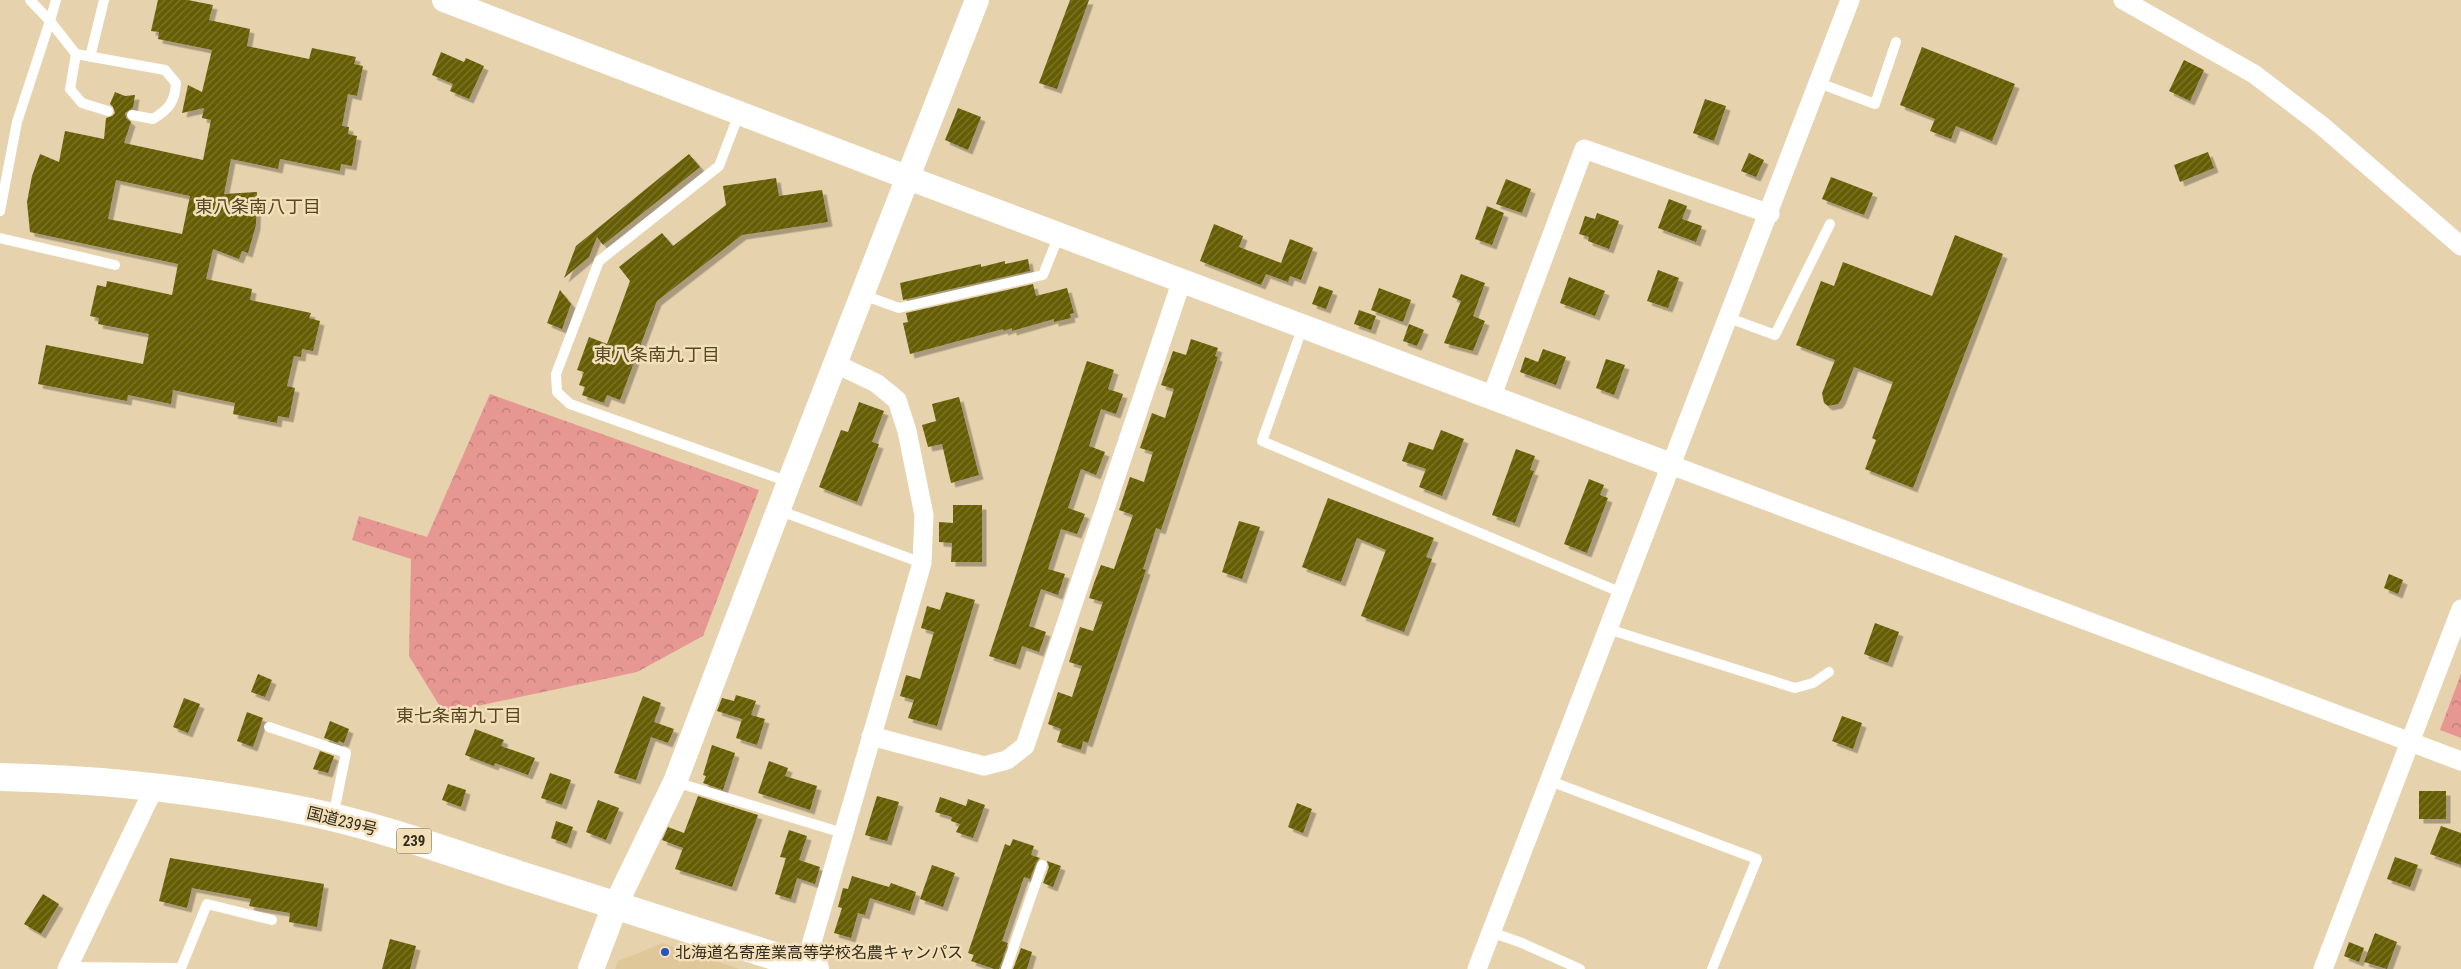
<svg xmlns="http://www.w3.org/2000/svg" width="2461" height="969" viewBox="0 0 2461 969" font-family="'Roboto Condensed','Noto Sans JP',sans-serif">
<defs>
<pattern id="forest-crowns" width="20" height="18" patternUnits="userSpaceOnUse" patternTransform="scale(1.25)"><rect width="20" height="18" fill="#e79792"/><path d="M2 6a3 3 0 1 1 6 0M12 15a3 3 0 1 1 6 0" fill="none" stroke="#bc7b77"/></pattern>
<pattern id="building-hatch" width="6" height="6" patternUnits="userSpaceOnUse" patternTransform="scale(1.25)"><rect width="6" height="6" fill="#655d05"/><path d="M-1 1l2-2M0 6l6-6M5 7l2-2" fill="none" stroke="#7c7632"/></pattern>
<filter id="shadow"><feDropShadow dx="4.5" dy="4.5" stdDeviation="0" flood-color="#0004"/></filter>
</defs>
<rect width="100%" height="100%" fill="#e6d2ac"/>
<path fill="#dfc79a" d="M663,943L739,969H615L618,961Z"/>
<path fill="url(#forest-crowns)" d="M490,394L759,490L703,636L637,672L444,713L409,656L411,559L352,540L359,516L427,537Z
M2461,674V738L2440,730Z"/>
<path fill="url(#building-hatch)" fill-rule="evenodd" filter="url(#shadow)" d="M158,0H188L213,5L209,20L250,29L247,46L309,59L312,48L356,57L354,64L363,66L357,96L348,94L342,126L349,127L348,134L357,136L352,166L341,164L340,171L280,159L278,169L231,159L224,194L257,192L256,225L248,253L242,251L239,259L213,249L206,279L252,289L250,300L311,313L309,318L320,321L313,351L302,349L301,357L294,356L287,386L295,388L289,418L278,416L277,423L233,414L235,403L173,390L171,404L128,395L127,401L38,384L46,345L143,364L149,334L98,324L99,318L90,316L97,285L106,287L107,281L172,295L178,264L30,232L27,202L32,176L40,154L59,162L65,131L104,139L106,118L112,116L115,113L113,107L110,104L115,92L125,96L135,95L133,108L125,113L126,118L131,122L124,143L203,160L211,120L202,118L204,108L182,113L188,85L202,92L212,50L158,39L159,32L151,31ZM116,180L190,196L182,234L108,219Z
M1070,0H1089L1057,89L1039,83Z
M1922,47L2015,84L1992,141L1956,126L1951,139L1930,131L1935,119L1900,105Z
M441,52L464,62L466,58L484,66L469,99L450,91L453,84L432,75Z
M2184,60L2204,70L2190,101L2169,91Z
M1705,99L1726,106L1714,141L1693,133Z
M958,108L981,117L968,150L945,140Z
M2208,152L2214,168L2180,182L2174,165Z
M1749,153L1764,160L1756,177L1741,171Z
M689,154L700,167L603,245L597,237L589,257L564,278L576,246Z
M1831,177L1873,193L1864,215L1822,199Z
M776,178L779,196L822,190L828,222L742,235L657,301L620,400L607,395L604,403L582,395L585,387L579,385L584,372L577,370L589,337L607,344L630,281L619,267L662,233L673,246L726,205L723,186Z
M1506,179L1531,189L1522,213L1496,204Z
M1669,199L1687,206L1682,219L1702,226L1696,242L1658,228Z
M1487,206L1504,213L1492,245L1475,239Z
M1597,213L1619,221L1609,249L1588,241L1589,237L1579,234L1585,216L1595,219Z
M1214,224L1243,236L1239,247L1281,263L1290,239L1313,248L1301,280L1290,276L1288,282L1266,274L1261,285L1200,261Z
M1955,235L2003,254L1913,488L1865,469L1876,440L1872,438L1893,382L1854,367L1841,400L1838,404L1828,406L1824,403L1822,393L1835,360L1796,345L1821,281L1834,286L1843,262L1932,296Z
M1028,259L1030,271L903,300L900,283L981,264V267L1005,261V264Z
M1658,270L1679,278L1668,308L1647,301Z
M1461,274L1485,283L1473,316L1485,321L1473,351L1444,343L1461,301L1452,297Z
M1569,277L1605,291L1595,316L1560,303Z
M1033,284L1036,296L1067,288L1074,313L1070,314L1071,318L1054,322V319L1012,331V328L1004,331L1003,329L910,354L903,323L908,322L906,313Z
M1319,286L1333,291L1326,309L1312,304Z
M1379,288L1411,300L1403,322L1371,310Z
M560,290L571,304L562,329L547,323Z
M1359,310L1376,316L1371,330L1354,324Z
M1409,324L1424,330L1417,346L1403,341Z
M1191,339L1218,348L1215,356L1218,357L1161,530L1156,528L1153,538L1143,569L1146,570L1088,743L1083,741L1081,750L1057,742L1061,729L1048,724L1058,692L1072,697L1082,666L1069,662L1080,627L1093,631L1103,602L1089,598L1094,583L1101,565L1114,569L1133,515L1119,510L1130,477L1144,482L1153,452L1140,448L1152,413L1165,418L1174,389L1161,385L1173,351L1186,355Z
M1543,349L1566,357L1556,385L1520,372L1525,357L1538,362Z
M1606,359L1625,365L1614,395L1596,388Z
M1087,361L1114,370L1108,389L1123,394L1116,414L1101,409L1089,446L1105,452L1096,475L1081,469L1068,508L1085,514L1077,534L1061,529L1048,569L1065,574L1058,595L1041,589L1029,626L1046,632L1039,652L1022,646L1016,665L989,656Z
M959,397L979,475L951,483L942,444L928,447L922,425L936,421L932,404Z
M859,402L884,411L872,442L879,444L857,502L819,487L841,430L848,432Z
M1441,430L1464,439L1442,496L1419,487L1426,469L1402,461L1409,442L1433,450Z
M1516,449L1535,456L1530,470L1534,471L1515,523L1492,515Z
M1589,479L1604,485L1600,495L1608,498L1587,553L1564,544Z
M1328,498L1434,538L1426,557L1432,559L1404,632L1361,616L1386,550L1357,538L1341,582L1302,567Z
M953,505H982V562H951L952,543L939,542V522L953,523Z
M1239,521L1260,527L1242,579L1222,572Z
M2389,574L2403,580L2398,594L2384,588Z
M946,592L975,600L937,726L908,718L914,700L900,696L906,675L920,679L934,632L921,628L927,606L940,610Z
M1875,623L1899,632L1888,663L1864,654Z
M258,674L272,680L265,697L251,692Z
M736,695L756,701L751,715L765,719L757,745L736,738L742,719L717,711L722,698L734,701Z
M643,696L661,703L654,722L674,729L668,743L651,737L636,780L614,773Z
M184,698L200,704L188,733L173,727Z
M247,712L263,718L253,747L237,741Z
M1842,716L1862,723L1853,749L1832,741Z
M330,721L349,729L344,743L339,741L338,743L324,738Z
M475,729L504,740L501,746L535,758L528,775L495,763L494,766L465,755Z
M712,745L735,753L723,790L703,783L706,776L703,775Z
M320,751L334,756L328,773L313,769Z
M769,761L788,768L785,776L817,786L810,810L758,793Z
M550,773L571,780L562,805L541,798Z
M448,784L466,790L461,807L442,800Z
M2419,791H2446V819H2419Z
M698,796L758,815L732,887L675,869L683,848L662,840L668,827L684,833Z
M877,796L899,802L887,841L865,835Z
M940,797L966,806L968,799L985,805L973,838L956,832L960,824L951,821L952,817L935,812Z
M598,800L619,808L606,840L586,832Z
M1297,803L1312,809L1303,833L1288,827Z
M556,821L573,827L567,844L551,838Z
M2441,826L2461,833V865L2430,854Z
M789,830L807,836L799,860L820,867L815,884L797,878L791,899L775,894L786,858L780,857Z
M1013,839L1034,846L1031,855L1040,858L1036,863L1030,879L1024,877L1002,941L1008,943L999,969H994L971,961L974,955L968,953L1005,844L1010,846Z
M2395,857L2418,865L2410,887L2387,879Z
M170,858L324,884L317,927L289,922L290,913L249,906L251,899L192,888L187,908L159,901Z
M1047,861L1061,866L1053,887L1043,883L1049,867Z
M932,865L955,873L943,907L920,899Z
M852,876L889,887L891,883L916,892L910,911L870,898L865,915L858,913L851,938L834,933L842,908L838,907L843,888L848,889Z
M43,894L59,904L41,934L24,924Z
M2375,933L2397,942L2387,969L2364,962Z
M390,939L416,946L410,969H382Z
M2349,942L2364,948L2359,962L2344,956Z
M1021,948L1032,952L1027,969H1013Z"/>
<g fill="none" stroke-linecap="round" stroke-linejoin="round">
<path stroke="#fff" stroke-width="10" d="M56,0L50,21L76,54L165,70L176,83C175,102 169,109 153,119L132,115
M76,54L70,89L82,103L108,111
M90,57L104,0
M1819,83L1875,104L1896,42
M739,114L719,166L599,261L556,374L557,392L570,404L789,482
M0,211L17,122L50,21L30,0
M0,238L115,265
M863,295L899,308L1043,275L1059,235
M1729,318L1775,335L1830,224
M1303,326L1262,441L1622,593
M778,510L922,563
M1608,629L1795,688L1813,683L1829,672
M269,727L346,753L333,817
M1550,781L1757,859L1712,969
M675,782L843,833
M1491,932L1522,943L1580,969
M68,967L181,968L207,904L272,920
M1006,969L1042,865"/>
<path stroke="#fff" stroke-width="19" d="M2123,0L2254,74L2321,125L2461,246
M1491,398L1584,149L1770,214
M1671,465L2461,761
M871,736L984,766L1007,760L1025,746L1182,280
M805,966L922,563L924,515L907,431L897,400L876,383L836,364
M67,969L155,786
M1477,969L1850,0
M2323,969L2461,609"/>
<path stroke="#fff" stroke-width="24" d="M444,0C852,158 1261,311 1671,465
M615,906L675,782L789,482L977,0"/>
<path stroke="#fff" stroke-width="26" d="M591,969L615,906"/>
<path stroke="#fff" stroke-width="28" d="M0,777C105,779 208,791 310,812C381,827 449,852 517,874C616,906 715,938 815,969"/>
</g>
<circle fill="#2455c3" stroke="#f3dfb8" stroke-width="2" cx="665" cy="952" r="5"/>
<g text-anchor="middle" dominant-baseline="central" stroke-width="5" stroke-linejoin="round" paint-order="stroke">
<rect fill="#f3dfb8" stroke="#6d624c" stroke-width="1" x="396.5" y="828.5" width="35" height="25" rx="4"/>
<g font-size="15" font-weight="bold" fill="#342c1d">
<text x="414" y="841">239</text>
</g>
<g font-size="16" fill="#342c1d" stroke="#f3dfb8">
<text transform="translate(342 821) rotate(14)">国道239号</text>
</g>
<g font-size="16" fill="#342c1d" stroke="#f3dfb8" text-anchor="start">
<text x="675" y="952">北海道名寄産業高等学校名農キャンパス</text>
</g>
<g font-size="18" fill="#584725" stroke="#f3dfb8">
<text x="258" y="206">東八条南八丁目</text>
<text x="657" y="354">東八条南九丁目</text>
<text x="459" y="715">東七条南九丁目</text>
</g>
</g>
</svg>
